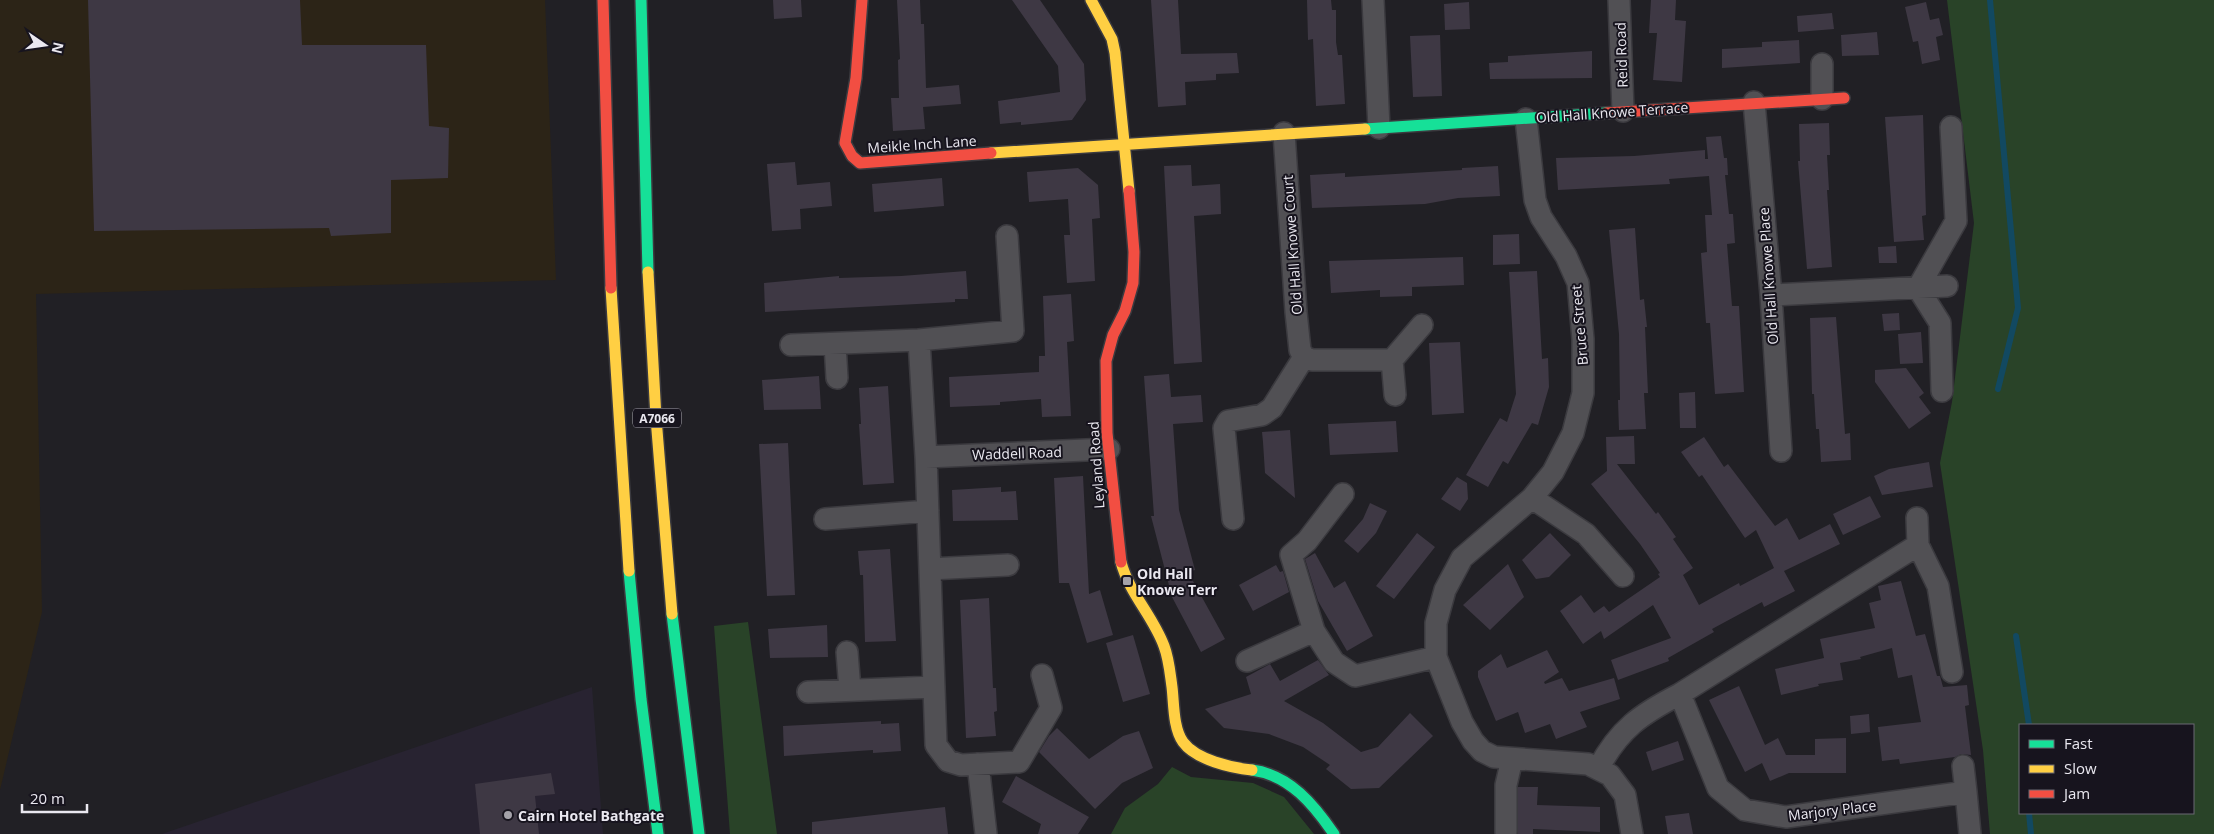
<svg xmlns="http://www.w3.org/2000/svg" width="2214" height="834" viewBox="0 0 2214 834" font-family="'Open Sans',sans-serif">
<rect width="100%" height="100%" fill="#212025"/>
<path fill="#282331" d="M592,687L603,834H162Z"/>
<path fill="#2c2417" d="M0,0H545L556,280L36,294L42,612L0,790Z"/>
<path fill="#294328" fill-rule="evenodd" d="M1947,0H2214V834H1990L1983,750L1940,463L1952,402L1974,223ZM2020,725H2193V813H2020Z
M748,622L777,834H730L714,626Z
M1172,767L1191,777L1253,783L1284,797L1314,834H1111L1125,808L1158,784Z"/>
<g fill="none" stroke-linecap="round" stroke-linejoin="round">
<path stroke="#124961" stroke-width="6" d="M1990,0L2018,308L1998,389
M2016,636L2029,725
M2029,813L2031,834"/>
</g>
<path fill="#3e3844" d="M88,0H300L302,45H426L429,126L449,128L448,178L391,180V233L331,236L329,228L94,231Z
M773,0H801L802,17L774,19Z
M897,0H920L921,24H924L926,88L959,85L961,104L923,107L925,129L893,131L891,98H899L898,60L900,59Z
M1012,0H1040L1084,64L1086,100L1072,120L1021,125V122L1000,124L998,101L1060,92L1058,66Z
M1151,0H1178L1181,54L1237,53L1239,73L1216,74V80L1185,82L1186,105L1158,107Z
M1307,0H1331L1332,10H1336V42L1338,55H1342L1345,104L1316,106L1313,39L1308,40Z
M1651,0H1676L1675,20L1686,21L1682,82L1653,80L1657,33H1649Z
M1469,2L1470,29L1445,30L1444,4Z
M1926,2L1930,20L1939,18L1943,35L1936,37L1940,60L1922,64L1918,41L1913,42L1905,7Z
M1832,13L1834,29L1798,32L1797,16Z
M1877,32L1879,55L1842,56L1841,35Z
M1440,35L1442,96L1413,97L1410,36Z
M1799,40L1800,63L1722,68V49L1762,47V42Z
M1592,51V78L1490,79L1489,63L1508,62V56Z
M1923,115L1926,215L1922,216L1924,240L1894,242L1885,117Z
M1829,123L1830,155H1827L1829,190H1827L1832,267L1807,269L1798,161H1800L1799,124Z
M1721,136L1724,158H1727L1728,175H1725L1729,214H1733L1735,243L1727,244L1732,306H1739L1744,392L1715,394L1710,323H1706L1701,253L1707,252L1705,215H1712L1709,176L1669,179L1670,184L1558,190L1556,158L1634,156L1705,150V159H1708L1706,137Z
M795,162L797,185L830,182L832,206L800,209L801,229L772,231L767,164Z
M1191,165L1192,186L1220,184L1221,214L1194,216L1202,362L1174,364L1164,166Z
M1498,166L1500,196L1458,198L1425,204L1312,208L1310,175L1345,173V177L1462,170V168Z
M1078,168L1098,185L1100,218L1092,219L1095,281L1067,283L1064,235H1070L1068,199L1029,202L1027,172Z
M942,178L944,206L874,212L872,184Z
M1635,228L1640,300L1644,299L1647,327H1645L1648,393H1644L1646,429L1619,430L1618,400H1620L1619,334L1609,230Z
M1519,234L1520,264L1493,265V235Z
M1896,246L1897,263H1879L1878,247Z
M1463,257L1464,285L1412,287V296L1380,297V290L1331,293L1329,261Z
M966,271L968,299H955V302L765,312L764,283L839,276V278L901,276Z
M1537,271L1542,359L1548,358L1549,387L1538,425L1532,423L1508,464L1503,461L1488,487L1466,475L1500,418L1507,422L1516,394L1509,272Z
M1071,294L1074,341L1067,342L1071,416L1042,417L1041,399L1000,402V405L950,407L949,377L1039,372V356H1045L1043,296Z
M1899,313L1900,330L1884,331L1882,314Z
M1836,317L1845,434L1850,433L1851,460L1821,462L1819,429H1816L1814,394H1812L1810,318Z
M1921,332L1923,363L1900,364L1898,334Z
M1460,342L1464,413L1432,415L1429,343Z
M1906,368L1924,393L1919,397L1931,413L1909,429L1875,382V370Z
M1169,374L1171,397L1201,395L1203,422L1173,424L1179,510L1195,570L1188,572L1225,639L1201,652L1172,597L1151,516H1154L1144,376Z
M819,376L821,409L764,410L762,380Z
M888,386L894,483L863,485L859,424H861L859,388Z
M1695,392L1696,428H1680L1679,393Z
M1396,421L1398,452L1330,455L1328,424Z
M1290,430L1295,498L1265,473L1263,442L1262,432Z
M1634,436L1635,464H1617L1656,514L1658,512L1676,537L1673,539L1693,568L1683,575L1699,605L1739,583L1740,586L1774,568L1756,530L1745,538L1702,475L1699,477L1681,452L1704,437L1724,467L1728,464L1775,526L1787,518L1799,540L1830,524L1840,544L1784,571L1795,591L1764,607L1762,602L1712,629L1714,632L1668,658L1669,661L1618,680L1611,660L1671,638L1653,605L1604,639L1601,631L1583,644L1560,611L1581,595L1594,613L1604,606L1609,612L1660,577L1658,574L1660,573L1640,544L1591,484L1607,471L1606,437Z
M788,443L795,595L767,596L759,444Z
M1929,462L1933,487L1882,495L1874,476L1889,469Z
M1083,476L1089,594L1100,590L1113,635L1087,643L1069,583H1059L1054,478Z
M1457,477L1467,483L1468,499L1460,511L1441,499Z
M1001,487V492L1016,491L1018,520L953,521L952,490Z
M1870,496L1881,517L1843,535L1833,514Z
M1370,503L1387,511L1376,533L1358,553L1344,541L1363,519Z
M1417,533L1435,547L1394,599L1376,586Z
M1550,533L1571,555L1549,577L1536,579L1522,560Z
M890,549L896,641L865,642L863,575H860L858,551Z
M1315,553L1334,588L1345,581L1373,636L1347,651L1318,601L1305,559Z
M1508,564L1524,597L1490,630L1463,605Z
M1276,565L1280,572L1283,571L1289,592L1253,611L1239,585Z
M1901,581L1916,636L1925,634L1937,676H1940L1943,687L1967,685L1969,705L1965,706L1971,755L1961,754L1955,757L1900,764L1899,759L1882,761L1878,727L1921,722L1912,675L1898,678L1892,648L1860,657L1861,659L1840,663L1843,680L1818,684L1819,686L1781,695L1775,669L1824,658L1820,639L1875,628L1869,603L1881,600L1878,586Z
M989,598L993,688H996L997,711L994,712L996,736L966,738L960,600Z
M827,625L828,657L770,658L768,629Z
M1133,635L1150,694L1123,702L1106,643Z
M1547,650L1559,672L1544,682L1545,684L1562,678L1569,691L1614,678L1620,699L1580,712L1587,727L1556,739L1550,724L1525,733L1518,712L1496,721L1478,677V671L1501,654L1507,668Z
M1318,660L1329,675L1284,701L1323,723L1361,752L1378,747L1410,713L1433,736L1379,788L1351,789L1326,769L1330,765L1303,747L1269,734L1224,728L1205,709L1251,694L1246,677L1270,664L1280,681Z
M1739,686L1765,745L1778,738L1786,755H1815V739L1846,738V773H1789L1770,781L1762,763L1745,772L1709,700Z
M1869,714L1870,732L1851,734L1850,716Z
M881,721V724L899,723L901,751L873,753V750L784,756L783,726Z
M1057,728L1089,759L1123,736L1139,731L1153,768L1122,783L1095,809L1039,752L1049,736Z
M1678,741L1684,760L1652,771L1646,752Z
M551,773L555,794L535,796L539,834H480L475,784Z
M1016,776L1089,817L1078,834H1038L1041,824L1002,802Z
M1518,787H1538L1537,805L1600,807V832L1533,829V834H1518Z
M945,807L948,834H812V822Z
M1689,813L1693,834H1668L1665,816Z"/>
<g fill="none" stroke-linecap="round" stroke-linejoin="round">
<g stroke="#3b3a3f" stroke-width="24">
<path id="street" d="M1373,0L1379,128
M1619,0L1623,111
M1822,64V99
M1754,102L1771,295L1781,451
M1526,119L1535,200L1541,217L1566,256L1578,283L1583,339V393L1573,433L1553,472L1532,498L1462,558L1445,590L1436,623V657L1462,722L1473,741L1482,751L1494,757L1588,764L1610,775L1625,795L1632,834
M1007,236L1013,331L919,340L926,457L1109,449
M1771,295L1947,286
M835,344L837,378
M791,345L919,340
M1304,357L1312,360H1392L1422,325
M1392,360L1395,395
M1942,391L1940,323L1918,288L1956,221L1951,127
M926,457L936,745L948,761L961,765L1019,762L1051,708L1042,675
M1343,494L1307,541L1291,555L1314,631L1334,662L1355,676L1436,657
M1532,498L1586,534L1623,576
M1917,518L1918,545L1938,586L1952,672
M825,519L928,511
M1233,519L1224,428L1228,421L1262,415L1272,408L1304,357L1300,350L1296,312L1284,133
M1918,545L1680,694L1718,788L1745,810L1786,817L1966,792L1970,834
M930,569L1008,565
M847,652L850,690
M1247,661L1314,631
M808,692L934,687
M978,764L986,834
M1963,766L1966,792
M1598,769C1619,729 1641,714 1680,694
M1506,832V785L1512,759"/>
</g>
<g stroke="#3b3a3f" stroke-width="14">
<path id="fast" d="M641,0L648,272
M1365,129L1606,113
M629,571L641,699L658,834
M672,614L699,834
M1252,770C1290,775 1314,805 1334,834"/>
</g>
<g stroke="#3b3a3f" stroke-width="14">
<path id="slow" d="M1091,0L1112,39L1115,53L1129,191
M991,153L1365,129
M648,272L656,418L672,614
M611,288L629,571
M1121,562C1129,593 1153,616 1164,646C1169,659 1170,673 1172,687C1174,703 1173,728 1183,742C1196,760 1232,768 1252,770"/>
</g>
<g stroke="#3b3a3f" stroke-width="14">
<path id="jam" d="M603,0L611,288
M862,0L856,78L845,143L852,156L860,163L991,153
M1606,113L1844,98
M1121,562L1107,433L1106,361L1113,335L1125,311L1133,283L1134,252L1129,191"/>
</g>
<use href="#street" stroke="#515054" stroke-width="21"/>
<use href="#fast" stroke="#16e098" stroke-width="11"/>
<use href="#slow" stroke="#ffcf43" stroke-width="11"/>
<use href="#jam" stroke="#f24e42" stroke-width="11"/>
</g>
<g fill="#a4a2a9" stroke="#17141e" stroke-width="2">
<rect x="1122" y="576" width="10" height="10" rx="2.5"/>
<circle cx="508" cy="815" r="5"/>
</g>
<g text-anchor="middle" dominant-baseline="central" stroke-width="4" stroke-linejoin="round" paint-order="stroke">
<rect fill="#17141e" stroke="#aba8b1" stroke-width="1" x="633" y="408.5" width="48" height="19" rx="4"/>
<g font-size="12" font-weight="bold" fill="#eae8f0">
<text x="657" y="418">A7066</text>
</g>
<g font-size="14" fill="#eae8f0" stroke="#17141e">
<text transform="translate(1621 55) rotate(-92)">Reid Road</text>
<text transform="translate(1612 112) rotate(-4)">Old Hall Knowe Terrace</text>
<text transform="translate(922 144) rotate(-4)">Meikle Inch Lane</text>
<text transform="translate(1292 245) rotate(-94)">Old Hall Knowe Court</text>
<text transform="translate(1768 276) rotate(-94)">Old Hall Knowe Place</text>
<text transform="translate(1579 325) rotate(-95)">Bruce Street</text>
<text transform="translate(1017 453) rotate(-2)">Waddell Road</text>
<text transform="translate(1096 465) rotate(-94)">Leyland Road</text>
<text transform="translate(1832 810) rotate(-7)">Marjory Place</text>
</g>
<g font-size="14" font-weight="bold" fill="#eae8f0" stroke="#17141e" text-anchor="start">
<text x="1137" y="573">Old Hall<tspan x="1137" dy="16">Knowe Terr</tspan></text>
<text x="518" y="815">Cairn Hotel Bathgate</text>
</g>
</g>
<rect x="2019" y="724" width="175" height="90" fill="#17141e" stroke="#6b6972"/>
<rect x="2029" y="740" width="25" height="8" fill="#16e098" stroke="#6b6972"/>
<text x="2064" y="749" font-size="15" fill="#eae8f0">Fast</text>
<rect x="2029" y="765" width="25" height="8" fill="#ffcf43" stroke="#6b6972"/>
<text x="2064" y="774" font-size="15" fill="#eae8f0">Slow</text>
<rect x="2029" y="790" width="25" height="8" fill="#f24e42" stroke="#6b6972"/>
<text x="2064" y="799" font-size="15" fill="#eae8f0">Jam</text>
<g transform="translate(45 45) rotate(103)" stroke="#17141e" stroke-width="4" paint-order="stroke">
<path d="M0-4L9 19L0 12L-9 19Z" fill="#eae8f0"/>
<text y="-8" font-size="14" font-weight="bold" text-anchor="middle" fill="#eae8f0">N</text>
</g>
<path d="M22 804v8h65v-8" fill="none" stroke="#eae8f0" stroke-width="2.5"/>
<text x="30" y="804" font-size="15" fill="#eae8f0" stroke="#17141e" stroke-width="4" paint-order="stroke">20 m</text>
</svg>
